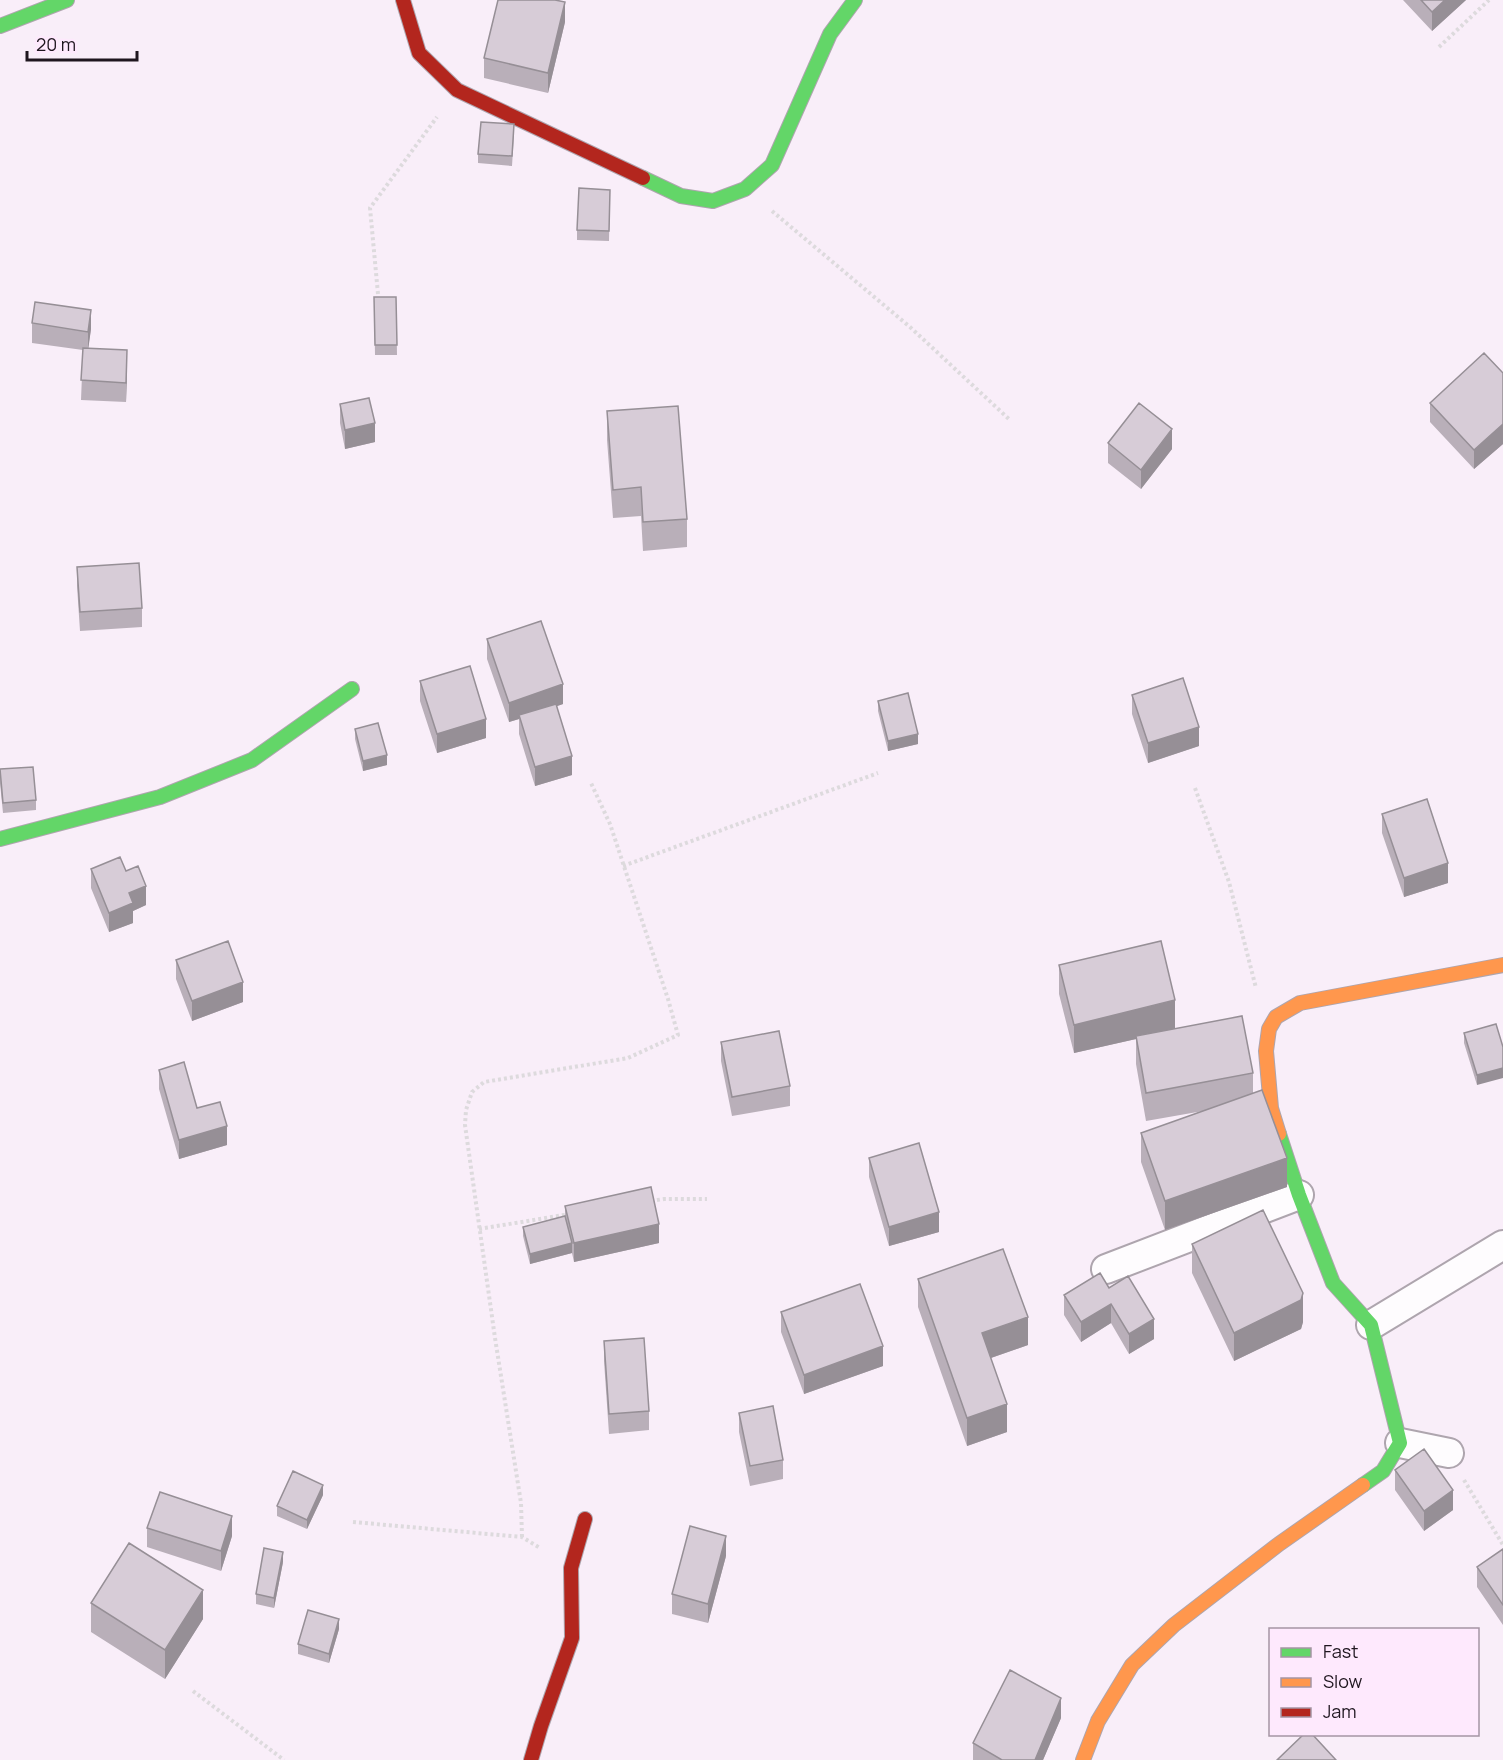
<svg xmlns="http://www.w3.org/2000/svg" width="1503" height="1760" viewBox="0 0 1503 1760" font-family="Manrope,sans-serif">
<rect width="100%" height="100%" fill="#f9eef9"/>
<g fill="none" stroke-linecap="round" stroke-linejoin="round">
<g stroke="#aea5ae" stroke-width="32">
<path id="street" d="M1106,1269L1299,1195
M1371,1325L1503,1245
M1400,1443L1449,1453"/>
</g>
<g stroke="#aea5ae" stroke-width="16">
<path id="fast" d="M0,26L67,0
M643,178L681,196L713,201L745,189L772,165L830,34L855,0
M0,839L160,797L252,760L352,689
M1279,1134L1299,1195L1333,1283L1371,1325L1400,1443L1383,1471L1363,1485"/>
</g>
<g stroke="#aea5ae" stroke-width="16">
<path id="slow" d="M1279,1134L1271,1108L1266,1051L1269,1029L1276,1017L1300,1003L1503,965
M1083,1760L1098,1721L1132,1665L1174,1625L1279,1544L1363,1485"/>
</g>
<g stroke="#aea5ae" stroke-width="16">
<path id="jam" d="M403,0L419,53L457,90L643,178
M531,1760L541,1726L572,1638L571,1568L585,1519"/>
</g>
<path stroke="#dddadd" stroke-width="4" stroke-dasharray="3 3" stroke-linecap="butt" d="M1439,47L1489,0
M772,211L910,327L1010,420
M378,294L370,208L437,117
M1195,788L1229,882L1256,988
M623,866L878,773
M651,1201L664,1199H707
M479,1229L570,1214
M1464,1480L1503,1545
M353,1522L522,1537L540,1548
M522,1537L521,1503L495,1338L465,1125L466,1110L472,1092L484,1082L628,1058L678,1035L668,999L610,824L591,783
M193,1691L284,1760"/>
<use href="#street" stroke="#fefcfe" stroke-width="28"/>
<use href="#fast" stroke="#63d668" stroke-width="14"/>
<use href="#slow" stroke="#ff974d" stroke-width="14"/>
<use href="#jam" stroke="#b3261e" stroke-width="14"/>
</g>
<path fill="#b9afb9" d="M1403,0H1466L1432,31Z
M565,22L548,93L484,78V58Z
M514,134L512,166L478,163V154Z
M610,190L609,241L577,240V230Z
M374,297H396L397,355H375Z
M32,323L91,329L88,348L127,370L126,402L81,400L83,350L32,343Z
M1503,373V444L1474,469L1430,422V403Z
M340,404L375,442L345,449L340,423Z
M607,411L687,519V547L643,551L641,516L613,518L607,440Z
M1108,443L1172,449L1141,489L1108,463Z
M77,567L142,608V627L80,631L77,586Z
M487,639L563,704L557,706L572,775L535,786L519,734V719L509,722L487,659Z
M420,681L486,738L437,753L420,701Z
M1132,695L1199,746L1148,763L1132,714Z
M878,701L918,744L888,751L878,711Z
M355,729L387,765L363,771L355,739Z
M0,769L36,800V810L3,813L0,783Z
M1382,814L1448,883L1404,897L1382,833Z
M91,869L126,871L146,905L133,911V923L109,932L91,888Z
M176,960L243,1002L192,1021L176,979Z
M1059,965L1175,1028L1253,1073V1093L1287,1187L1165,1230L1141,1162V1133L1203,1111L1146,1121L1136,1064V1039L1074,1053L1059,994Z
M1496,1024L1477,1085L1464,1043V1033Z
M721,1042L790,1086V1106L732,1116L721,1061Z
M159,1070L197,1108L227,1145L179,1159L159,1089Z
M869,1158L939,1232L889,1246L869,1177Z
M565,1206L659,1243L574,1262L572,1253L530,1264L523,1236V1227L565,1216Z
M1192,1244L1303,1322L1301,1329L1234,1361L1192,1273Z
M918,1279L1028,1345L991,1358L1007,1432L967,1446L918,1307Z
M1109,1288L1154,1339L1129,1354L1111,1323L1081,1342L1064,1315V1295Z
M781,1312L883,1366L804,1394L781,1332Z
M604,1341L649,1411V1430L609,1434L604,1361Z
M739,1413L783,1460V1479L750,1486L739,1432Z
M1395,1470L1453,1510L1424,1531L1395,1490Z
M323,1495L307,1529L277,1516V1506Z
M147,1528L232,1536L221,1571L147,1547Z
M1503,1549V1625L1477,1587V1567Z
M726,1556L708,1623L672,1614V1594Z
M283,1562L274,1608L256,1604V1594Z
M91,1603L203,1619L165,1679L91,1632Z
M339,1629L329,1663L298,1654V1644Z
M1061,1718L1043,1760H973V1743Z"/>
<path fill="#968f96" d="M1445,0H1466L1432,31V12Z
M565,2V22L548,93V73Z
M91,310V329L88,351V332Z
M127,350V370L126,402V383Z
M375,423V442L345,449V430Z
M1503,424V444L1474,469V450Z
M1172,429V449L1141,489V470Z
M563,684V704L520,719L519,715V719L509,722V703Z
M486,719V738L437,753V734Z
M1199,727V746L1148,763V743Z
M918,734V744L888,751V741Z
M387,755V765L363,771V761Z
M572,756V775L535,786V767Z
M1448,863V883L1404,897V878Z
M146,886V905L133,911V923L109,932V913L129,893Z
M243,982V1002L192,1021V1001Z
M1175,1000V1029L1136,1036V1039L1074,1053V1025Z
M1503,1068V1078L1477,1085V1075Z
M227,1126V1145L179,1159V1140Z
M1287,1158V1187L1165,1230V1201Z
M939,1212V1232L889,1246V1227Z
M659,1224V1243L574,1262V1243Z
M572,1243V1253L530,1264V1254Z
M1303,1293V1322L1301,1329L1234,1361V1333Z
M1111,1304V1323L1081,1342V1322Z
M1028,1317V1345L982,1361V1333Z
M1154,1319V1339L1129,1354V1334Z
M883,1346V1366L804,1394V1375Z
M1007,1404V1432L967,1446V1418Z
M323,1485V1495L307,1529V1520Z
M1453,1490V1510L1424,1531V1511Z
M232,1516V1536L221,1571V1551Z
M726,1536V1556L708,1623V1604Z
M283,1552V1562L274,1608V1598Z
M203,1590V1619L165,1679V1650Z
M339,1619V1629L329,1663V1654Z
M1061,1698V1718L1043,1760H1035Z"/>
<path fill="#d7ccd7" stroke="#968f96" stroke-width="1.5" d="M498,0H555L565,2L548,73L484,58Z
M1421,0H1445L1432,12Z
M481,122L514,124L512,156L478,154Z
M579,188L610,190L609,231L577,230Z
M374,297H396L397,345H375Z
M35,302L91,310L88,332L32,323Z
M83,348L127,350L126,383L81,380Z
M1484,353L1503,373V424L1474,450L1430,403Z
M369,398L375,423L345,430L340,404Z
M1139,403L1172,429L1141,470L1108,443Z
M678,406L687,519L643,522L641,487L613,490L607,411Z
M139,563L142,608L80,612L77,567Z
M541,621L563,684L509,703L487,639Z
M470,666L486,719L437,734L420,681Z
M1183,678L1199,727L1148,743L1132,695Z
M908,693L918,734L888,741L878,701Z
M556,704L572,756L535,767L519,715Z
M378,723L387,755L363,761L355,729Z
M33,767L36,800L3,803L0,769Z
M1427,799L1448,863L1404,878L1382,814Z
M120,857L126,871L138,866L146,886L129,893L133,903L109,913L91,869Z
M228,941L243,982L192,1001L176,960Z
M1161,941L1175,1000L1074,1025L1059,965Z
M1242,1016L1253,1073L1146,1093L1136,1036Z
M1496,1024L1503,1047V1068L1477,1075L1464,1033Z
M779,1031L790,1086L732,1097L721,1042Z
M184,1062L197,1108L220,1102L227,1126L179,1140L159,1070Z
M1262,1090L1287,1158L1165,1201L1141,1133Z
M919,1143L939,1212L889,1227L869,1158Z
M651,1187L659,1224L574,1243L565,1206Z
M1263,1210L1303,1293L1301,1300L1234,1333L1192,1244Z
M565,1216L572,1243L530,1254L523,1227Z
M1003,1249L1028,1317L982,1333L1007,1404L967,1418L918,1279Z
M1100,1273L1109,1288L1128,1276L1154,1319L1129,1334L1111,1304L1081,1322L1064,1295Z
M860,1284L883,1346L804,1375L781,1312Z
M644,1338L649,1411L609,1414L604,1341Z
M773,1406L783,1460L750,1466L739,1413Z
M1424,1449L1453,1490L1424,1511L1395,1470Z
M293,1471L323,1485L307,1520L277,1506Z
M160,1492L232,1516L221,1551L147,1528Z
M690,1526L726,1536L708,1604L672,1594Z
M129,1543L203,1590L165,1650L91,1603Z
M264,1548L283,1552L274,1598L256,1594Z
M1503,1549V1605L1477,1567Z
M308,1610L339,1619L329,1654L298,1644Z
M1010,1670L1061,1698L1035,1760H1002L973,1743Z
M1304,1734H1312L1336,1760H1277Z"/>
<rect x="1269" y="1628" width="210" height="108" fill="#fee9fd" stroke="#a595a4" stroke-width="1.5"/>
<rect x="1281" y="1648" width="30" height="9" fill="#63d668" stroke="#a595a4" stroke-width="1.5"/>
<text x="1323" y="1658" font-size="18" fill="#1f161f">Fast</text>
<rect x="1281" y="1678" width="30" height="9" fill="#ff974d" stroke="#a595a4" stroke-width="1.5"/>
<text x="1323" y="1688" font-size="18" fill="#1f161f">Slow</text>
<rect x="1281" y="1708" width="30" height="9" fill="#b3261e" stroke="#a595a4" stroke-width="1.5"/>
<text x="1323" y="1718" font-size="18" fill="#1f161f">Jam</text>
<path d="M27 51v9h110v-9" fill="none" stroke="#1f161f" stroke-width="3"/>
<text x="36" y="51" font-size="18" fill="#1f161f" stroke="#fee9fd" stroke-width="4.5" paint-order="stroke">20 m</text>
</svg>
